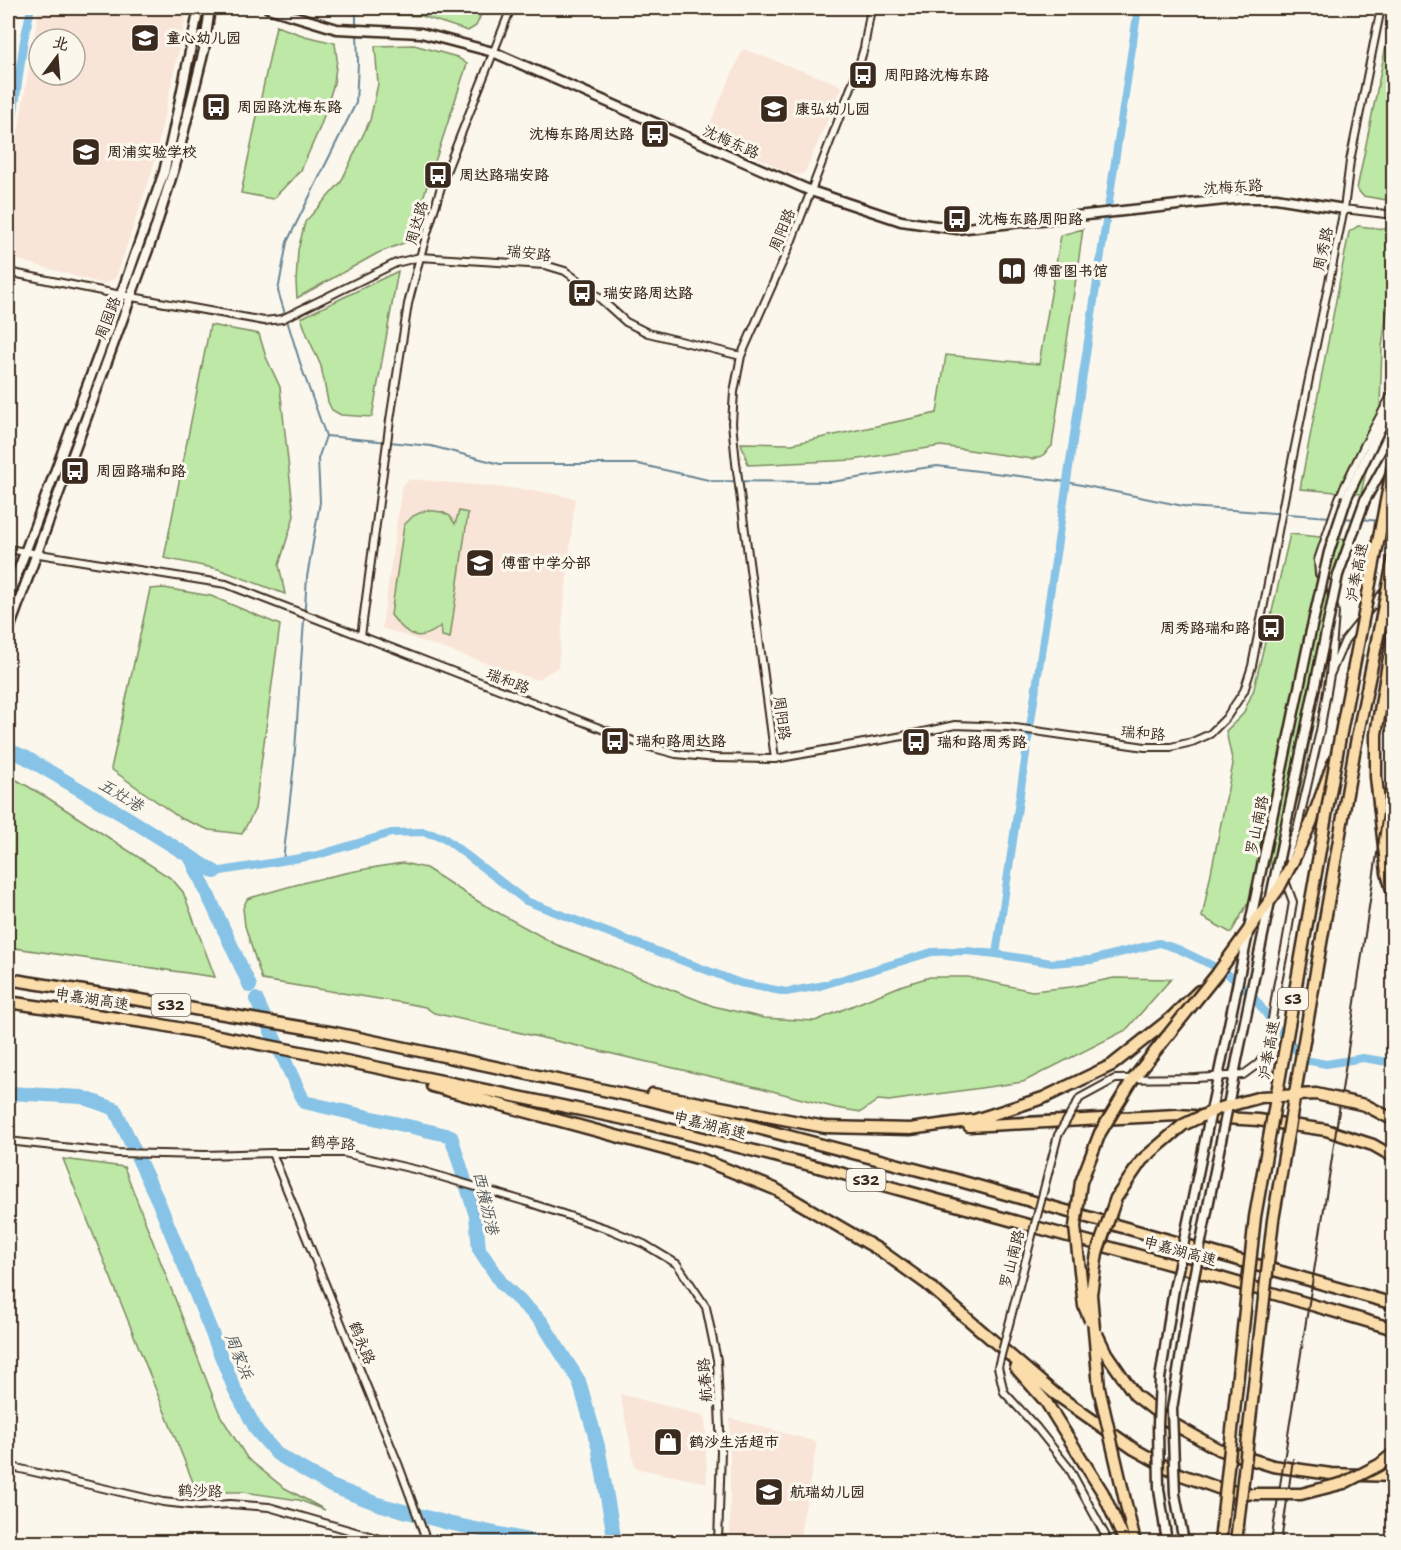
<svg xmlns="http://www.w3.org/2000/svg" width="1401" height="1550" viewBox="0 0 1401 1550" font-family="'Shantell Sans','LXGW WenKai TC',sans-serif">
<rect width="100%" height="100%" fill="#fbf7ec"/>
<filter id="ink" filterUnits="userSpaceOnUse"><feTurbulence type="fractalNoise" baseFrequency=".0167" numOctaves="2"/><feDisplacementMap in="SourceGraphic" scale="12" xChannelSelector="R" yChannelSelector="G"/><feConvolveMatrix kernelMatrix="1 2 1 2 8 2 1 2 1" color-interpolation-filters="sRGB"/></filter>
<g filter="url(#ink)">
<path fill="#f9e5d8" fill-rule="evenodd" d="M39,8H188L153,168L116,278L103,284L8,257V192ZM39,39H75V75H39Z
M743,49L836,83L842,87L805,172L800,175L789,173L706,132Z
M410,479L533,490L575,498L558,667L537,680L382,628L402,485Z
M620,1394L705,1416L707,1483L635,1468Z
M730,1418L817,1442L799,1542H730Z"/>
<path fill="#bde8a5" stroke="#7c8962" stroke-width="1.5" d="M373,8H484L476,26L468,31L422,16L376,14Z
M1393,11V201L1363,196L1357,189Z
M276,26L305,36L335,43L337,59L334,83L321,125L301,170L273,199L241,193Z
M414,45L457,57L467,64L409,241L378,253L297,298L296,282L298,250L305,222L341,182L370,120L378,84L375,46Z
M1358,226L1393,230V270L1382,347L1380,407L1361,494L1300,489L1349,232Z
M1083,229L1052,446L1042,456L1032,459L941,446L853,460L748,465L741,443L792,444L937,413L946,355L1039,364L1061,235Z
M398,271L372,417L341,415L332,410L328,402L321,366L308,337L301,318Z
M210,325L259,334L266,357L280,387L294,516L279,565L285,594L218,569L164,558Z
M426,510L442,512L450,516L455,524L459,511L468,513L450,638L442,636L441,626C419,644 406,635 391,615L404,525L413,516Z
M1290,534L1350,540L1299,795L1284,839L1231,933L1202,917L1233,764L1226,731L1243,714L1254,689Z
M164,588L211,596L280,625L255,809L242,834L209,830L180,818L111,769L150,589Z
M8,775L48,798L172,879L183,892L215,977L8,947Z
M403,863L426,868L479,902L555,944L713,1006L764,1018L815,1021L903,985L930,977H968L1032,991L1071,987L1114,978L1171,979L1126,1030L1023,1082L889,1101L878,1100L861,1112L836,1108L761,1088L434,1013L425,1007L410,1004L262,980L245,926L243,908L247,899C298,883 351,870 403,863Z
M63,1159L124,1167L220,1415L247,1458L283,1487L325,1510L299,1500L243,1492H197Z"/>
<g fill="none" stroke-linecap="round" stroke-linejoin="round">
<path stroke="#688696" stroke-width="2" d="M356,8V26
M326,436L431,446L500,464H638L713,481L831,482L937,466L1067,482L1188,507L1331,517
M1343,518L1355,519
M1361,519L1379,521
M1384,521L1394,523
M283,861L294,764L307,577L320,502L318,459L326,436L302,369L278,291L287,242L356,103L358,63L357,32
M1393,1063L1394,1059"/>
<path stroke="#86c3e6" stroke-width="8" d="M8,154L24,40L31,8
M215,872L318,855L391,833L423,832L443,837L526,901L740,983L786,992L820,986L932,952L967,951L996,954L1052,963L1091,960L1159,943L1178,949L1224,971L1252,995L1275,1026L1305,1060L1326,1064L1363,1058L1394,1063
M996,954L1138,8"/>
<path stroke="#86c3e6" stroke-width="14" d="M8,750L25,757L128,818L215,872
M190,856L250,986
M256,999L304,1102L451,1136L476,1216L479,1249L502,1284L541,1321L579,1381L598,1446L615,1542
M8,1093L82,1097L115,1109L159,1203L235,1390L257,1431L277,1454L331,1486L378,1504L448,1523L538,1542"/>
<g stroke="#3b2a1e" stroke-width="10">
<path id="street" d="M1344,209L1394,215
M8,272L121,295L264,321L282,319L396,263L420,257L545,265L565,271L587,287L626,322L648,333L741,356
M8,549L226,584L646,746L676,754L716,758L775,759L914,734L955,725L1008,727L1145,747H1171L1192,742L1210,734L1226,718L1244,691L1252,666L1285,495L1344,209L1350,161L1381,8
M1332,597L1330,585L1319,574L1318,560L1339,498L1364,446L1394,390
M1334,607L1335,613L1330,675L1345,640L1386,589
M361,636L390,420L408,304L420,257L444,177L511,8
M775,759L736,463L732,423L734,392L741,356L790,245L857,72L864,48L871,8
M1286,943L1293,902L1286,883L1285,859L1297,830L1320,731L1330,675
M8,1141L117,1153L205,1155L272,1153H344L422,1171L527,1202L611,1230L644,1244L677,1264L706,1307L717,1360L721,1451L718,1542
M272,1153L399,1466L427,1542
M8,1466L163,1502L199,1506L230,1504L269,1507L390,1542"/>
</g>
<g stroke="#3b2a1e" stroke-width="13">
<path id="secondary" d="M268,8L337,29L421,33L493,52L811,191L901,221L957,229L1243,198H1276L1344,209
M1347,497L1394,400
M1365,500L1394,448
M8,598L121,295L164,172L172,138L199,8
M8,632L153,236L177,159L204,50L210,8"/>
</g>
<g stroke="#3b2a1e" stroke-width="15">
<path id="highway" d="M1394,628L1376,734V777L1387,873L1394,897
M1292,863L1311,823L1333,763
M8,979L159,1003L335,1033L646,1099L953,1179L1394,1304
M8,1002L157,1024L331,1058L644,1123L818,1167L1224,1279L1394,1329
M432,1086L701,1159L775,1189L881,1251L927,1284L1054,1393L1134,1449L1179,1474L1221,1489L1248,1494
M653,1094L825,1127L910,1129L975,1120L1043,1098L1112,1065L1170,1019L1199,991
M969,1126L1177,1115L1258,1120L1326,1130L1373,1145L1394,1157
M1016,1368L1046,1402L1103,1493L1125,1542
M1135,1395L1170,1422L1218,1449L1273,1466L1331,1474L1394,1476
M1127,1509L1135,1542"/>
</g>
<use href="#street" stroke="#fbf7ec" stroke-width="6"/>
<use href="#secondary" stroke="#fbf7ec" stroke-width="8"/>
<use href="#highway" stroke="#fbddab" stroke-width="10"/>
<path stroke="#3b2a1e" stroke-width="2" d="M1271,1542L1332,1158L1394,738
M1281,1542L1293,1459"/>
<g stroke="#3b2a1e" stroke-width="10" stroke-linecap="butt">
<path id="street-bridge" d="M1109,1542L1069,1468L1037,1428L1004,1392L998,1367L1058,1135L1080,1098L1115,1079L1196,1078L1243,1075L1258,1064L1267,1052L1277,987L1286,943"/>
</g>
<g stroke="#3b2a1e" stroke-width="13" stroke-linecap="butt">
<path id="secondary-bridge" d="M1167,1542L1159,1489L1158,1425L1160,1379L1174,1289L1310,635L1329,552L1347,497
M1184,1542L1175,1494L1172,1409L1190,1297L1238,1055L1338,575L1365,500"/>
</g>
<g stroke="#3b2a1e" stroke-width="15" stroke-linecap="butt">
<path id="highway-bridge" d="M1090,1320L1084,1306L1075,1227L1081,1182L1100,1133L1133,1079L1217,974L1279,888L1292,863
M1097,1334L1106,1353L1135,1395
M1253,1494H1301L1344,1483L1379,1465L1394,1453
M1127,1509L1099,1388L1091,1294L1097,1253L1116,1198L1142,1160L1183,1125L1217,1109L1261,1097L1316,1094L1365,1105L1394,1120
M1220,1542L1255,1217L1338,748L1394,460
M1236,1542L1273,1220L1354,753L1394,557"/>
</g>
<use href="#street-bridge" stroke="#fbf7ec" stroke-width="6"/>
<use href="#secondary-bridge" stroke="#fbf7ec" stroke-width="8"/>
<use href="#highway-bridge" stroke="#fbddab" stroke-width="10"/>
</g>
</g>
<defs>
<g id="school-square" transform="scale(1.5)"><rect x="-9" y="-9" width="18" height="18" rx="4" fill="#3b2a1e" stroke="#fbf7ec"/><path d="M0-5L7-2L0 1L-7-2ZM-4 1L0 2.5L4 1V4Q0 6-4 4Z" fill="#fff"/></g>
<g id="bus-square" transform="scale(1.5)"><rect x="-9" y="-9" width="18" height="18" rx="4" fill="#3b2a1e" stroke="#fbf7ec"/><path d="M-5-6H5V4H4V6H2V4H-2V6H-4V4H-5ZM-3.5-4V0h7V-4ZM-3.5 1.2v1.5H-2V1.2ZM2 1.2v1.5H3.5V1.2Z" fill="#fff"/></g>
<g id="library-square" transform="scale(1.5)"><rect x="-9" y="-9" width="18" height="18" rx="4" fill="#3b2a1e" stroke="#fbf7ec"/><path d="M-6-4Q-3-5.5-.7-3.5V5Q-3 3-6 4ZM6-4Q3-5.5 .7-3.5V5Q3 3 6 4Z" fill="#fff"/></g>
<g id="shop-square" transform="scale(1.5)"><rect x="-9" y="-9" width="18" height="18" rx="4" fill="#3b2a1e" stroke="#fbf7ec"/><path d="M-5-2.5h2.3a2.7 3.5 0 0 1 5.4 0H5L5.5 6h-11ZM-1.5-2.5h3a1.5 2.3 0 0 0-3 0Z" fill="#fff"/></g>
</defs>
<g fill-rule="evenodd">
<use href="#school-square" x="145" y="38"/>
<use href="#bus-square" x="863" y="75"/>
<use href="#bus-square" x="216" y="107"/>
<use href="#school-square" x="774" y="109"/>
<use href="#bus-square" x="655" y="134"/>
<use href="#school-square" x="86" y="152"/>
<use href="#bus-square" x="438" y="175"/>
<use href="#bus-square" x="957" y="219"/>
<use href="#library-square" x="1012" y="271"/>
<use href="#bus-square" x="582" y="293"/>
<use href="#bus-square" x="75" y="471"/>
<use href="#school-square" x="480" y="563"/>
<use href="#bus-square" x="1271" y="628"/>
<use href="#bus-square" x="615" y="741"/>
<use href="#bus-square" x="916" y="742"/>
<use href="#shop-square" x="668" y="1442"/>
<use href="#school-square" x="769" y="1492"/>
</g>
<g text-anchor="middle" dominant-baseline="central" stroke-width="6" stroke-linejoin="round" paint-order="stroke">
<g fill="#fbf7ec" stroke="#75685c" stroke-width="1.5">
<rect x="1278" y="988" width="30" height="22" rx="4.5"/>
<rect x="151.5" y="994" width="39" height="22" rx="4.5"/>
<rect x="846.5" y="1169" width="39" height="22" rx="4.5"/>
</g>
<g font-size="14" font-weight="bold" fill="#3b2a1e">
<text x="1293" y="999">S3</text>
<text x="171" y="1005">S32</text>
<text x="866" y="1180">S32</text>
</g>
<g font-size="15" font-weight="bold" fill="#3b2a1e" stroke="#fbf7ec" text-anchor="start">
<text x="166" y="38">童心幼儿园</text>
<text x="884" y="75">周阳路沈梅东路</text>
<text x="237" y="107">周园路沈梅东路</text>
<text x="795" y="109">康弘幼儿园</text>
<text x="634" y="134" text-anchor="end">沈梅东路周达路</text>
<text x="107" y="152">周浦实验学校</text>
<text x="459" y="175">周达路瑞安路</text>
<text x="978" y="219">沈梅东路周阳路</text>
<text x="1033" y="271">傅雷图书馆</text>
<text x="603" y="293">瑞安路周达路</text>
<text x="96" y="471">周园路瑞和路</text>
<text x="501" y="563">傅雷中学分部</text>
<text x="1250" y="628" text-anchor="end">周秀路瑞和路</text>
<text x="636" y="741">瑞和路周达路</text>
<text x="937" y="742">瑞和路周秀路</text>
<text x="689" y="1442">鹤沙生活超市</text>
<text x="790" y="1492">航瑞幼儿园</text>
</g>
<g font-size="15" fill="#3b2a1e" stroke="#fbf7ec">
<text transform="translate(731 142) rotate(24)">沈梅东路</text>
<text transform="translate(1233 187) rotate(-4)">沈梅东路</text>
<text transform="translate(417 223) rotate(-74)">周达路</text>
<text transform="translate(782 230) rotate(-68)">周阳路</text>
<text transform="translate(1323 249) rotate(-78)">周秀路</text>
<text transform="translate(529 253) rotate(7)">瑞安路</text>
<text transform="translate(108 318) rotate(-69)">周园路</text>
<text transform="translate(1357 572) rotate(-79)">沪奉高速</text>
<text transform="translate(508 681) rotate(21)">瑞和路</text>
<text transform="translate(782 718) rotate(82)">周阳路</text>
<text transform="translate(1143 733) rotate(5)">瑞和路</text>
<text transform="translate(1257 825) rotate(-78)">罗山南路</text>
<text transform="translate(92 999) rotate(9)">申嘉湖高速</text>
<text transform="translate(1269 1050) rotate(-80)">沪奉高速</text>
<text transform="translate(710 1125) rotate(14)">申嘉湖高速</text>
<text transform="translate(333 1143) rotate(4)">鹤亭路</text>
<text transform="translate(1180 1251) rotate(15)">申嘉湖高速</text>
<text transform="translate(1012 1259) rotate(-76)">罗山南路</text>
<text transform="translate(362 1343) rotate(68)">鹤永路</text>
<text transform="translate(705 1380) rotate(-94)">航春路</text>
<text transform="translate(200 1491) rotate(1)">鹤沙路</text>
</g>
<g font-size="16" font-style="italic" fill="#52585a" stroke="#fbf7ec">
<text transform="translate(121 795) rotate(31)">五灶港</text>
<text transform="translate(486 1203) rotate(77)">西横沥港</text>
<text transform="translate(239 1356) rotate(68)">周家浜</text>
</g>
</g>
<rect width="1401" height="1550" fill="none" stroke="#fbf7ec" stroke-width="30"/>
<rect x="15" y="15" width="1371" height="1520" fill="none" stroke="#3b2a1e" stroke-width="2" filter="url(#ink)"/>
<g transform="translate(57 57) rotate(16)"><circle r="28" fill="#fbf7ec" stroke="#aea59a" stroke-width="1.5"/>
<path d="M0-4.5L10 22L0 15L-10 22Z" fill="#3b2a1e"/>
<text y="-9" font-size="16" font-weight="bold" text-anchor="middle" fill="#3b2a1e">北</text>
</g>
</svg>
